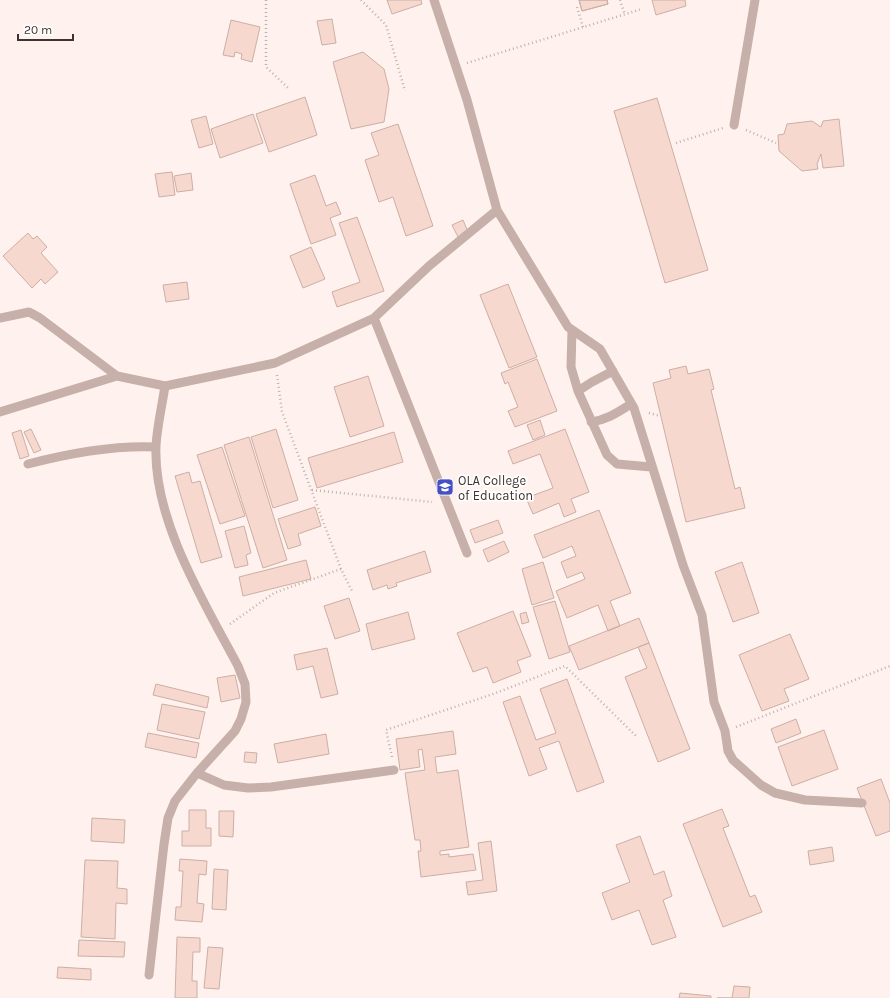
<svg xmlns="http://www.w3.org/2000/svg" width="890" height="998" viewBox="0 0 890 998" font-family="Karla,sans-serif">
<rect width="100%" height="100%" fill="#fff2ee"/>
<path fill="#f7d8ce" stroke="#ccaea5" d="M387,0H421L422,4L392,14Z
M579,0H607L608,4L582,11Z
M579,0H607L608,4L582,11Z
M652,0H685L686,6L656,15Z
M332,19L336,43L322,45L317,21Z
M231,20L260,27L252,62L241,59L242,54L235,52L234,57L223,55Z
M363,52L384,69L389,89L384,122L351,129L333,62Z
M305,97L317,135L269,152L256,114Z
M657,98L708,270L665,283L614,111Z
M253,114L263,143L220,158L211,129Z
M206,116L213,144L199,148L191,120Z
M839,119L844,166L823,168L821,154L817,164L818,169L802,171L779,151L778,135L784,134L787,124L812,121L821,127L823,121Z
M398,124L433,226L406,236L393,197L379,202L365,160L379,155L371,133Z
M172,172L175,195L159,197L155,174Z
M191,173L193,190L177,192L174,176Z
M315,175L326,206L336,202L341,214L330,218L336,235L311,244L290,184Z
M357,217L384,291L337,307L332,292L360,282L339,223Z
M463,220L468,232L458,237L452,225Z
M28,233L33,239L37,236L47,247L41,253L58,272L45,284L41,279L32,288L3,256Z
M311,247L325,279L303,288L290,256Z
M187,282L189,299L166,302L163,285Z
M508,284L537,357L509,368L480,295Z
M537,359L557,411L515,427L508,411L518,407L508,382L505,384L501,373Z
M686,366L688,374L709,369L714,389L711,390L735,489L740,487L745,508L686,522L653,383L671,378L669,370Z
M368,376L384,426L350,437L334,387Z
M540,420L545,435L533,440L527,425Z
M31,429L41,450L34,453L24,432Z
M276,429L298,500L273,508L251,437Z
M565,429L589,492L571,499L576,512L564,517L559,503L533,514L526,498L553,488L540,454L513,464L508,451Z
M21,430L29,456L20,459L12,433Z
M394,432L403,462L317,488L308,458Z
M249,437L287,560L263,568L224,445Z
M222,447L245,516L220,524L197,455Z
M189,472L192,483L200,481L222,557L201,563L175,476Z
M315,507L321,526L298,534L301,545L288,549L278,519Z
M599,510L631,593L610,601L620,626L608,631L598,605L567,618L556,591L585,579L582,572L567,578L561,562L576,556L572,546L543,558L534,535Z
M498,520L503,533L475,543L470,530Z
M244,526L251,553L246,555L248,565L235,568L225,531Z
M504,541L509,552L488,562L483,550Z
M425,551L431,572L396,583L397,586L388,589L387,585L373,590L367,570Z
M306,560L311,579L243,596L239,577Z
M543,562L554,598L532,605L522,569Z
M742,562L759,613L733,622L715,572Z
M349,598L360,631L335,639L324,606Z
M555,601L570,652L549,659L533,607Z
M513,611L531,656L517,661L521,672L493,683L487,667L473,672L457,633Z
M408,612L415,639L372,650L366,624Z
M526,612L529,622L522,624L520,614Z
M639,618L649,643L579,670L569,646Z
M790,634L809,679L784,689L789,701L762,711L739,655Z
M649,643L690,749L658,762L625,677L647,668L638,647Z
M327,648L338,694L321,698L313,666L297,670L294,655Z
M235,675L240,698L221,702L217,678Z
M567,679L604,782L577,792L559,741L539,748L547,769L529,776L503,702L520,696L536,740L556,733L540,689Z
M156,684L209,697L207,708L153,695Z
M162,704L205,712L199,739L157,730Z
M796,719L801,733L776,743L771,729Z
M824,730L838,769L792,786L778,747Z
M453,731L456,754L435,757L437,773L458,770L469,847L440,851V855L449,854V857L473,854L476,870L421,877L418,851H421L420,840H415L405,773L425,770L422,749L418,750L420,767L400,770L396,739Z
M148,733L199,743L196,758L145,747Z
M326,734L329,754L278,763L274,744Z
M245,752L257,753L256,763L244,762Z
M881,779L890,803V831L876,836L857,788Z
M722,809L729,826L723,828L750,897L755,895L762,912L723,927L683,824Z
M189,810H206V828H211V846H182V831H189Z
M219,811H234L233,837L219,836Z
M92,818L125,820L124,843L91,841Z
M640,836L654,875L664,871L672,896L663,900L676,937L652,945L639,910L612,920L602,893L630,882L616,845Z
M491,841L497,891L468,895L466,882L483,880L478,843Z
M832,847L834,861L810,865L808,851Z
M180,859L207,861L206,875L199,874L197,903L204,904L202,922L175,920L176,907H181L183,871H179Z
M85,860L118,861L117,888L127,889V904L116,903L115,939L81,937Z
M214,869L228,870L226,910L212,909Z
M177,937L200,938V952H193L192,981H197V998H175Z
M79,940L125,942L124,957L78,956Z
M208,947L223,948L219,989L204,988Z
M58,967L91,969V980L57,978Z
M734,986L750,987L749,998H717H732Z
M680,993L711,996V998H679Z"/>
<g fill="none" stroke-linecap="round" stroke-linejoin="round">
<path stroke="#beb2ae" stroke-width="2.5" stroke-dasharray="1 3" stroke-linecap="butt" d="M266,0V67L288,88
M361,0L386,25L405,91
M620,0L625,15
M577,7L583,27
M467,63L642,9
M746,130L776,143
M676,143L723,128
M277,375L282,412L341,569L352,591
M649,413L660,416
M312,490L432,502
M230,624L274,593L341,569
M736,727L890,666
M392,757L386,730L496,693L565,666L636,736"/>
<path stroke="#c6b0a9" stroke-width="9" d="M734,125L755,0
M497,210L568,327L600,349L634,408L683,565L702,615L714,702L725,731L728,751L733,760L761,785L775,793L805,800L862,803
M0,318L29,312L40,318L117,376L165,386L275,363L374,318L429,266L497,210L467,100L434,0
M374,318L467,553
M572,330L571,367L578,391L607,455L617,464L651,467
M578,391L592,382L613,371
M0,412L117,376
M591,422C607,420 618,412 631,404
M28,464C70,453 112,445 156,447
M197,773L224,785L248,788L271,787L394,770
M149,975L164,844L168,818L175,801L197,773L235,731L241,719L246,702L245,684L238,666C204,602 153,520 156,446C157,427 162,406 165,386"/>
</g>
<defs>
<g id="university-square" transform="scale(0.9)"><rect x="-9" y="-9" width="18" height="18" rx="4" fill="#4550c5" stroke="#fff"/><path d="M0-5L7-2L0 1L-7-2ZM-4 1L0 2.5L4 1V4Q0 6-4 4Z" fill="#fff"/></g>
</defs>
<g fill-rule="evenodd">
<use href="#university-square" x="445" y="487"/>
</g>
<g text-anchor="middle" dominant-baseline="central" stroke-width="3.5" stroke-linejoin="round" paint-order="stroke">
<g font-size="13" fill="#3f332f" stroke="#fff" text-anchor="start">
<text x="458" y="480">OLA College<tspan x="458" dy="15">of Education</tspan></text>
</g>
</g>
<path d="M18 34v6h55v-6" fill="none" stroke="#3f332f" stroke-width="2"/>
<text x="24" y="34" font-size="12" fill="#3f332f" stroke="#ffffff" stroke-width="3" paint-order="stroke">20 m</text>
</svg>
